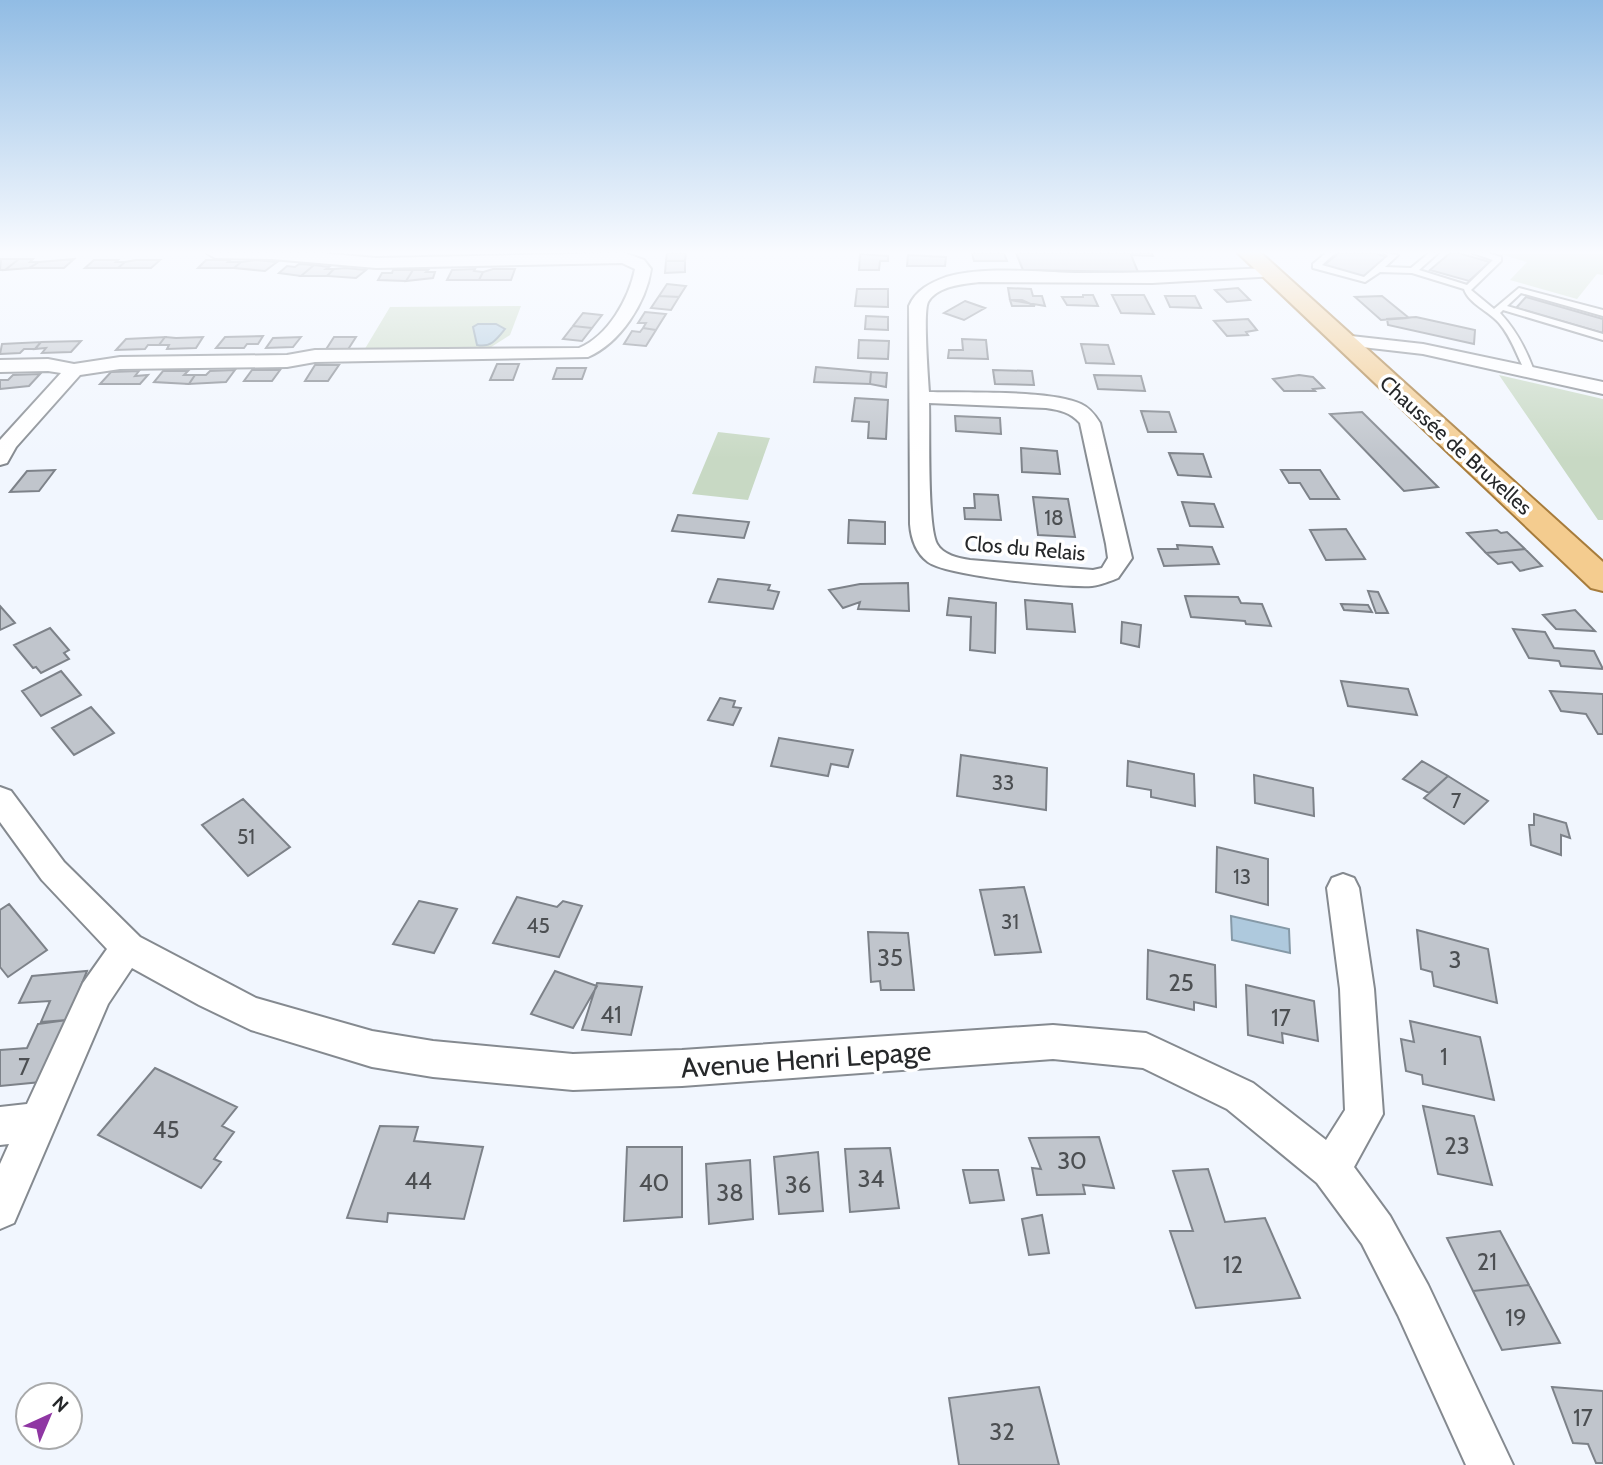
<svg xmlns="http://www.w3.org/2000/svg" width="1603" height="1465" viewBox="0 0 1603 1465" font-family="Cabin,sans-serif">
<rect width="100%" height="100%" fill="#f1f6fe"/>
<path fill="#c8d9c4" d="M1496,253H1603V275L1597,274L1577,299L1510,280L1527,262Z
M521,306L510,335L485,351L363,352L390,307Z
M1499,375L1603,399V520H1598Z
M718,432L770,438L748,500L692,494Z"/>
<path fill="#aec9dd" stroke="#8599a7" stroke-width="2" d="M478,324H496L505,329C497,339 491,348 477,345L473,327Z
M1231,916L1289,929L1290,953L1232,940Z"/>
<path fill="#c0c5cc" stroke="#7d8289" stroke-width="2" d="M667,253H686L685,261H666Z
M972,253H1004L1007,261H974Z
M1016,253H1152L1153,256L1131,255L1138,272L1023,270Z
M1339,253H1375L1389,258L1365,278L1324,265Z
M1450,253H1458L1490,262L1469,281L1430,270Z
M860,254L888,256V261H880L879,270H859Z
M908,255L946,257L945,266H907Z
M1,259H19L5,270H0Z
M19,259H33L30,262H39L29,268L5,270Z
M74,259L64,268H29L39,262Z
M94,260H118L116,262H125L118,268H85Z
M136,260H160L151,268H118L125,262Z
M206,260H230L228,262H241L234,268H198Z
M256,260L277,262L265,271L234,268L241,262Z
M666,261H685V272L665,273Z
M299,264L314,265L301,276L279,273L287,266L295,267Z
M314,265L329,267L326,269H334L327,276H301Z
M345,268L366,270L356,278L327,276L334,269Z
M475,269L474,271L483,272L479,280H447L452,270Z
M493,269H515L511,280H479L483,272Z
M393,270H413L406,281L378,280L382,273H392Z
M413,270H428L426,272H435L433,278L406,281Z
M667,284L686,286L679,297L659,296Z
M1008,288L1031,289L1033,296H1042L1045,306L1010,300Z
M1238,288L1250,300L1227,302L1215,290Z
M857,289H888V307L855,306Z
M1083,295H1093L1098,306L1067,305L1062,297H1083Z
M1112,295H1144L1154,314L1121,313Z
M659,296L679,297L671,310L651,308Z
M1165,296H1195L1201,308L1170,307Z
M1382,296L1409,318L1381,320L1355,297Z
M1526,297L1603,319V333L1516,308Z
M1010,300H1022L1035,306H1012Z
M965,301L985,308L964,320L944,313Z
M645,312L666,314L656,330L643,328L646,323H638Z
M583,313L602,315L592,328L573,326Z
M866,316L888,317V330L865,329Z
M1416,317L1475,330L1474,344L1388,325L1387,319Z
M1248,319L1257,330L1246,332L1248,335L1227,336L1214,321Z
M573,326L592,328L582,341L563,339Z
M643,328L656,330L646,346L624,344L632,331L640,332Z
M263,336L258,344H247L244,348H216L225,337Z
M165,337L176,338L203,337L196,348L167,349L169,345H159Z
M165,337L159,345H148L145,349L116,350L126,339Z
M301,337L293,347L266,348L273,338Z
M334,337H356L347,351H325Z
M962,339L986,340L988,359L948,358L949,350H963Z
M859,340L889,341L888,359L858,358Z
M81,341L71,352L42,353L46,348L35,349L41,342Z
M41,342L35,349H24L20,353L0,354L2,344Z
M1081,344L1108,345L1114,364L1086,363Z
M497,364H519L513,380H490Z
M315,365H339L328,381H305Z
M816,367L871,372L870,384L814,382Z
M557,368H586L582,379H553Z
M235,370L226,382L189,384L195,375H206L210,371Z
M252,370H280L272,381H244Z
M993,370L1032,371L1034,385L995,384Z
M139,371L135,376L148,375L140,384H100L111,372Z
M163,371H188L184,375H195L189,384L154,382Z
M871,372L887,373L886,387L870,384Z
M40,374L29,386L0,389V380H8L13,375Z
M1094,375L1141,376L1145,391L1098,389Z
M1299,375L1313,377L1324,388L1313,389L1315,391H1284L1273,379Z
M855,398L888,400L886,439L868,438L869,422L852,421Z
M1141,411L1169,412L1176,432H1148Z
M1362,412L1438,487L1404,491L1330,414Z
M955,416L1000,418L1001,434L956,431Z
M1021,448L1057,451L1060,474L1022,472Z
M1169,453L1203,454L1211,477L1178,475Z
M55,470L39,491L10,492L27,471Z
M1281,470H1320L1339,499H1310L1300,483H1289Z
M974,494L998,495L1001,520L965,519L964,508H975Z
M1033,497L1068,499L1075,537L1038,535Z
M1182,502L1214,504L1223,527L1190,526Z
M678,515L749,522L744,538L672,531Z
M849,520L885,522V544L848,543Z
M1346,529L1365,559L1326,560L1310,530Z
M1497,530L1501,533L1507,532L1525,549L1486,553L1467,533Z
M1177,545L1212,547L1219,564L1164,566L1158,549H1178Z
M1525,549L1542,566L1520,571L1512,562L1498,564L1486,553Z
M718,579L770,585L768,590L779,592L773,609L709,602Z
M908,583L909,611L858,609L860,602L843,608L829,590L860,584Z
M1368,591L1378,592L1388,613H1376Z
M1185,596L1238,597L1241,603L1262,604L1271,626L1246,624L1245,621L1191,617Z
M949,598L996,603L995,653L970,650L971,617L947,615Z
M1025,600L1072,604L1075,632L1027,629Z
M1341,604L1368,605L1372,612L1344,610Z
M0,606L15,623L0,630Z
M1575,610L1595,631L1556,629L1543,615Z
M1122,622L1141,625L1139,647L1121,643Z
M50,628L69,650L64,653L69,659L41,673L36,667L33,668L14,645Z
M1513,629L1545,632L1554,648L1594,651L1603,669L1561,666L1559,661L1529,658Z
M61,671L81,695L41,716L22,691Z
M1341,681L1408,689L1417,715L1348,706Z
M1550,691L1603,694V734H1598L1586,714L1561,711Z
M720,698L735,701L733,707L741,708L733,725L708,720Z
M91,707L114,733L74,755L52,728Z
M779,738L853,750L848,767L831,764L828,776L771,766Z
M961,755L1047,768L1046,810L957,796Z
M1128,761L1194,774L1195,806L1151,797V790L1127,786Z
M1422,761L1448,776L1429,793L1403,779Z
M1254,775L1313,788L1314,816L1255,803Z
M1448,776L1488,801L1464,824L1424,798Z
M243,799L290,847L248,876L202,825Z
M1534,814L1566,823L1570,838L1561,835V855L1531,845L1529,825H1534Z
M1217,847L1268,859V905L1216,892Z
M1024,887L1041,952L995,955L980,890Z
M517,897L557,907L563,901L582,906L559,957L493,943Z
M419,901L457,909L434,953L393,944Z
M9,904L47,950L8,977L0,967V910Z
M1417,930L1488,949L1497,1003L1434,986L1432,972L1421,969Z
M868,932L908,933L914,990H881L880,981L871,982Z
M1148,950L1215,965L1216,1007L1194,1002V1010L1147,999Z
M87,971L67,1020L41,1022L50,1001L19,1003L32,976Z
M555,971L597,986L573,1028L531,1014Z
M597,983L642,987L631,1035L582,1030Z
M1246,985L1314,1001L1318,1041L1282,1033L1283,1043L1248,1035Z
M67,1020L41,1082L0,1086V1050L27,1048L38,1024Z
M1410,1021L1480,1037L1494,1100L1423,1084L1422,1075L1406,1071L1401,1039L1414,1042Z
M155,1068L237,1107L222,1126L234,1132L214,1159L221,1162L201,1188L98,1135Z
M1423,1106L1474,1116L1492,1185L1438,1174Z
M380,1126L418,1127L414,1141L483,1147L464,1219L388,1213L387,1222L347,1218Z
M1099,1137L1114,1188L1083,1185L1085,1194L1037,1195L1032,1168L1041,1169L1029,1138Z
M627,1147H682V1217L624,1221Z
M890,1148L899,1208L850,1212L845,1149Z
M818,1152L823,1211L779,1214L774,1157Z
M750,1160L753,1219L709,1224L706,1164Z
M1208,1169L1225,1222L1265,1218L1300,1298L1196,1308L1170,1231H1193L1173,1171Z
M963,1170H998L1004,1200L970,1203Z
M1042,1215L1049,1253L1029,1255L1022,1219Z
M1500,1231L1529,1285L1473,1291L1447,1238Z
M1529,1285L1560,1343L1502,1350L1473,1291Z
M1039,1387L1059,1465H959L949,1398Z
M1552,1387L1603,1391V1463H1596L1588,1444L1573,1443Z"/>
<g fill="none" stroke-linecap="round" stroke-linejoin="round">
<g stroke="#858a90" stroke-width="4">
<path id="lane" d="M1326,253H1335L1322,265L1364,277L1388,256L1384,253L1398,255L1385,267L1411,268L1429,253H1438L1419,270L1467,285L1493,260L1473,253H1487L1501,257V261L1471,290L1494,309L1519,288L1603,310V316L1521,293L1507,306L1603,334V340L1503,310L1500,313C1516,330 1526,349 1534,371L1526,373C1517,356 1512,338 1499,323C1489,311 1469,304 1464,289L1412,273L1380,272L1365,282L1313,268V264Z"/>
</g>
<g stroke="#858a90" stroke-width="4">
<path id="street" d="M207,253H320L376,258L625,253L644,260L651,269C646,303 620,343 588,357L315,362L287,367L120,369L80,375L16,447L7,463L0,465V440L61,373L48,371L0,372V360L48,359L74,364L120,357L287,355L315,350L579,348C608,336 629,299 635,269L622,263L376,268L272,259L215,258Z
M1269,268L1277,273L1275,276L1152,283L979,282C963,284 937,286 928,302C923,312 928,376 929,392C966,393 1051,390 1081,404C1090,408 1095,415 1100,423L1132,558L1118,578C1110,581 1101,585 1092,586C1066,588 947,576 928,562C916,553 911,538 910,524L909,306C916,290 930,283 946,277C983,266 1036,272 1075,273C1140,273 1204,271 1269,268ZM929,403L1046,408C1060,410 1070,412 1080,423L1106,544L1108,558L1102,568L1093,570L970,560C958,558 943,555 937,544C927,526 930,429 929,403Z
M1342,335L1423,344L1603,382V394L1423,354L1336,344L1333,340L1336,336Z
M0,787L11,791L64,862L140,937L256,998L372,1031L433,1041L573,1054L682,1050L1053,1025L1146,1033L1253,1083L1326,1140L1345,1110L1340,989L1327,888L1332,878L1343,874L1354,878L1359,888L1374,989L1383,1114L1354,1167L1390,1216L1428,1285L1513,1465H1466L1398,1315L1362,1244L1317,1183L1227,1109L1143,1068L1053,1059L682,1086L573,1090L433,1077L372,1067L251,1030L199,1005L132,968L108,1004L14,1223L0,1229V1164L9,1144L0,1145V1107L27,1104L83,983L107,949L42,880L0,822Z"/>
</g>
<g stroke="#a77c3c" stroke-width="4">
<path id="primary" d="M1238,253H1261L1603,562V591L1591,588Z"/>
</g>
<use href="#lane" fill="#fff" fill-rule="evenodd"/>
<use href="#street" fill="#fff" fill-rule="evenodd"/>
<use href="#primary" fill="#f4cc8f" fill-rule="evenodd"/>
</g>
<linearGradient id="sky" x2="0" y2="1"><stop stop-color="#91bce4"/><stop offset="0.55" stop-color="#f9fbff"/><stop offset="1" stop-color="#f9fbff" stop-opacity="0"/></linearGradient>
<rect width="1603" height="459" fill="url(#sky)"/>
<g text-anchor="middle" dominant-baseline="central" stroke-width="7" stroke-linejoin="round" paint-order="stroke">
<g font-size="21" fill="#26282a" stroke="#fff">
<text transform="translate(1456 445) rotate(42)">Chaussée de Bruxelles</text>
<text transform="translate(1025 548) rotate(5)">Clos du Relais</text>
</g>
<g font-size="21" fill="#4c4f52">
<text x="1054" y="517">18</text>
<text x="1003" y="782">33</text>
<text x="1456" y="800">7</text>
<text x="246" y="836">51</text>
<text x="1242" y="876">13</text>
<text x="1010" y="921">31</text>
<text x="538" y="925">45</text>
</g>
<g font-size="24" fill="#4c4f52">
<text x="890" y="957">35</text>
<text x="1455" y="959">3</text>
<text x="1181" y="982">25</text>
<text x="611" y="1014">41</text>
<text x="1281" y="1017">17</text>
<text x="1444" y="1056">1</text>
<text x="24" y="1066">7</text>
<text x="166" y="1129">45</text>
<text x="1457" y="1145">23</text>
<text x="1072" y="1160">30</text>
<text x="871" y="1178">34</text>
<text x="418" y="1180">44</text>
<text x="654" y="1182">40</text>
<text x="798" y="1184">36</text>
<text x="730" y="1192">38</text>
<text x="1487" y="1261">21</text>
<text x="1233" y="1264">12</text>
<text x="1516" y="1317">19</text>
<text x="1583" y="1417">17</text>
<text x="1002" y="1431">32</text>
</g>
<g font-size="28" fill="#26282a" stroke="#fff">
<text transform="translate(806 1059) rotate(-4)">Avenue Henri Lepage</text>
</g>
</g>
<g transform="translate(49 1416) rotate(44)"><circle r="33" fill="#ffffff" stroke="#a8a9aa" stroke-width="2"/>
<path d="M0-5L12 26L0 18L-12 26Z" fill="#8f37a3"/>
<text y="-10" font-size="19" font-weight="bold" text-anchor="middle" fill="#26282a">N</text>
</g>
</svg>
